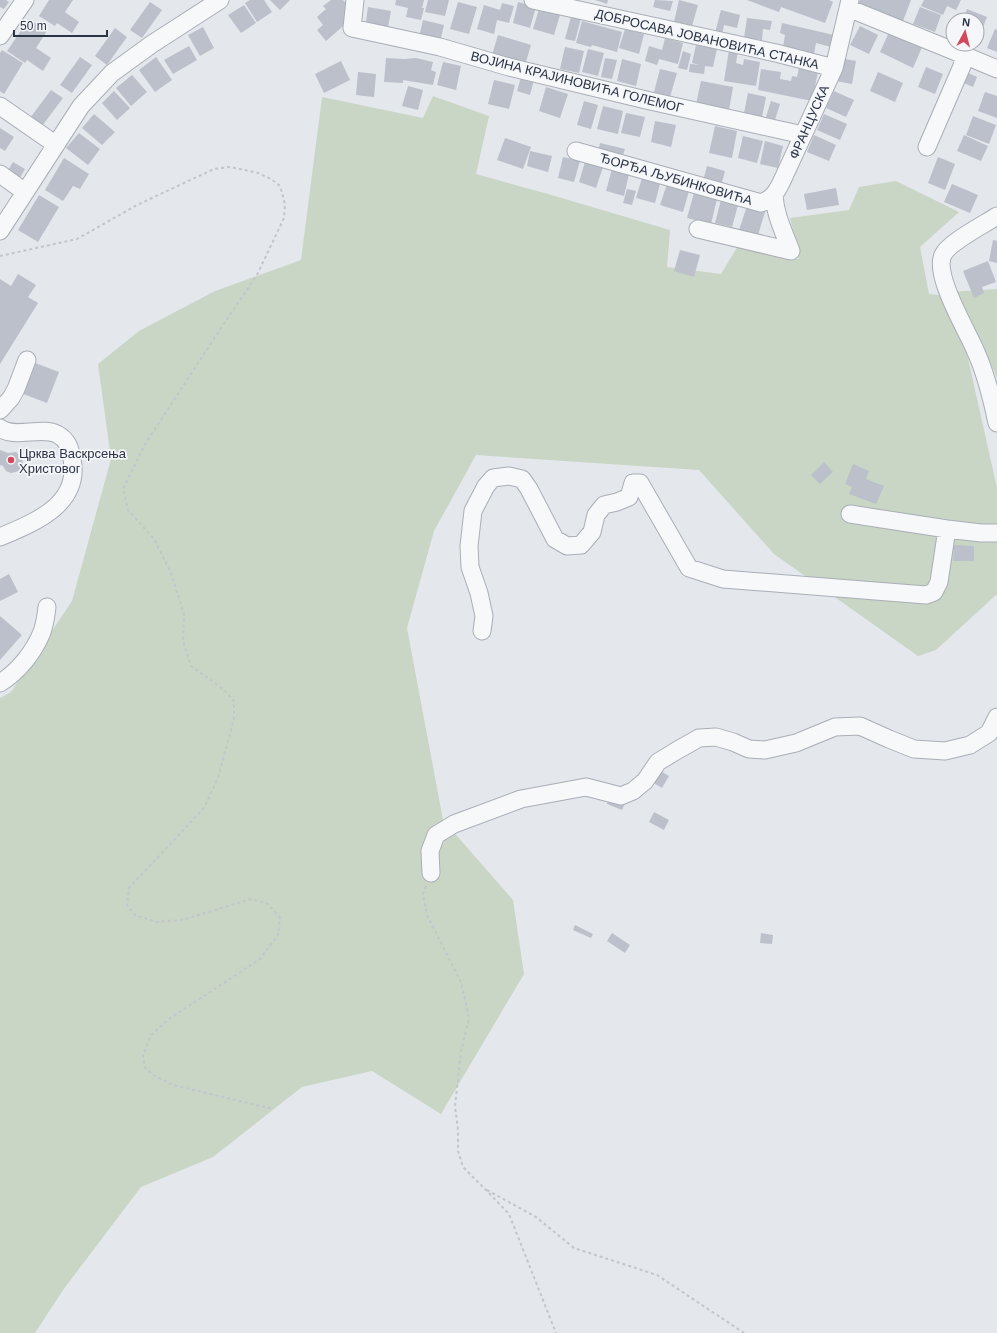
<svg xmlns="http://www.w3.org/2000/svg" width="997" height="1333" viewBox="0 0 997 1333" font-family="Helvetica,sans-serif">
<rect width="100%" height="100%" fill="#e4e7ec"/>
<path fill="#c9d6c5" d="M433,96L489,116L476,174L548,194L670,230L667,267L721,274L738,246L799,259L790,218L849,210L859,187L896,181L959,212L920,247L929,294L947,296L965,345L997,488V594L936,650L918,656L774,554L699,470L476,455L434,531L407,628L443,820L513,900L524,974L441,1114L372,1071L302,1087L213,1157L141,1187L63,1290L35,1333H0V698L11,692L72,601L111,459L98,364L139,331L215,291L301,260L322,97L423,118Z
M997,289V378L981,340L950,292Z"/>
<path fill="#bbc0ca" d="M0,0H6L9,2L4,9L0,7Z
M49,0H73L65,12L79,22L72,33L57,23L55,26L39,16Z
M250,0H264L272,12L257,22L245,3Z
M270,0H290L280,10Z
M331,0H343L353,11L350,20L326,41L317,30L323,25L317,17L326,9L323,6Z
M396,0H424L422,8H424L421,20L406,17L408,8L395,5Z
M428,0H449L445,16L425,12Z
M595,0H608L607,4Z
M655,0L673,1L670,11L653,7Z
M679,0L698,5L692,26L674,22Z
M747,0H829L833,2L825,23L781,7L779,12Z
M860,0H911L903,21L859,3Z
M924,0H961L956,10L947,6L943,15L921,6Z
M150,2L162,10L142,38L130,30Z
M458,2L477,7L469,34L450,29Z
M518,2L536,7L530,28L513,23Z
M502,3L514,6L509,23L497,20L494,34L477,29L484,5L500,10Z
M244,5L256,23L241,33L228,15Z
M368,7L391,11L387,32L365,29Z
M920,7L941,15L935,32L913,24Z
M539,9L560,15L554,35L533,29Z
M967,9L987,17L977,42V20H963Z
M721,10L740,15L737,28L724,25L722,35L715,33Z
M572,13L582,15L575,41L565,39Z
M747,18L772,21L770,30L763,29L762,40L744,38Z
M29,19L47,31L36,48L51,58L43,71L27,60L25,63L7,51Z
M423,20L444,25L440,42L419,38Z
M582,21L622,32L617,52L592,45L591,47L576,43Z
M782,23L838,36L835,48L816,43L814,54L783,47L785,35L780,33Z
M860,26L878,35L869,54L850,45Z
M203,27L214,48L200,56L188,35Z
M115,28L127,37L107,65L95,56Z
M625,29L644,34L639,54L619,48Z
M995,29L997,30V52L987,48Z
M890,30L923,45L913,68L880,52Z
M498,35L531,45L525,65L492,55Z
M665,38L683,43L678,64L659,59L657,65L645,61L649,46L662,50Z
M696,45L717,49L713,67L705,66L704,74L689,72L690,64L700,65L692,63Z
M189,46L197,60L173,74L164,60Z
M565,47L584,51L579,73L560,69Z
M588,49L604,53L598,76L582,72Z
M2,50L23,63L4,94L0,91V53Z
M729,50L738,51L736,63L743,65L744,59L760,62L756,86L724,81Z
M683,51L691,54L687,70L678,68Z
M80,57L92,65L72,93L60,85Z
M156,57L172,80L155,92L139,70Z
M386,58L404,59L416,58L433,62L431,70L436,72L433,85L403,80V83L384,82Z
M605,58L617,60L612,79L601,77Z
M840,58L856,61L852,84L836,81Z
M622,59L641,64L636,86L617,81Z
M341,61L350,80L324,93L315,74Z
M443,62L461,66L456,90L437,85Z
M800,63L819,67L812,101L758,90L761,69L781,72L779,85L780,79L791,81L792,76L797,77Z
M926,67L943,74L935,94L918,87Z
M660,69L677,73L670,97L654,92Z
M358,72L376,74L374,97L356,95Z
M878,72L903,83L895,102L870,91Z
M968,73L977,77L973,87L964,83Z
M132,75L147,92L131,106L116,88Z
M521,77L534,80L530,95L517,91Z
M494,80L515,85L509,109L488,104Z
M701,81L733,87L729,110L696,104Z
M408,86L423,90L418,110L402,106Z
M546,87L568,94L560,118L539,111Z
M51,90L63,98L42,126L30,118Z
M114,91L130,108L117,120L102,103Z
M834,91L854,100L846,117L826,108Z
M985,92L997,96V118L978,111Z
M748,93L766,97L762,117L744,113Z
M584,101L598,105L591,129L577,125Z
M771,101L780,104L774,123L765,120Z
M603,106L623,111L618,134L597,129Z
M626,113L645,117L640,137L621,133Z
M94,114L115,132L102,145L82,128Z
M824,114L847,124L840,140L817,130Z
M973,116L996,125L989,144L966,135Z
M655,121L676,125L671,147L651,142Z
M715,126L737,131L732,158L709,153Z
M0,128L14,137L5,151L0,148Z
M79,133L100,149L88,165L66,148Z
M814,135L836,145L829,161L807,152Z
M964,135L988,146L981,161L957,151Z
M743,136L763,141L757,163L738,158Z
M505,138L531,147L523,169L497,160Z
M765,141L783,146L778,168L760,164Z
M600,143L625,149L622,158L598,152Z
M530,151L552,156L548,172L527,166Z
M563,157L580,161L574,182L558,178Z
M938,157L955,164L945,190L928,183Z
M64,158L89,174L80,189L73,186L63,201L45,190Z
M13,162L25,169L17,183L7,172Z
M585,162L603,167L596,188L579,182Z
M707,166L725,171L721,186L703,181Z
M612,169L629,174L624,196L606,191Z
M642,178L660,184L655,203L636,198Z
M667,184L689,191L683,212L660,205Z
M952,184L978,195L970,213L944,202Z
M836,188L839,205L807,210L804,194Z
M627,189L636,191L632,205L623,203Z
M694,193L717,199L711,224L687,218Z
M39,195L59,207L38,242L18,230Z
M721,200L738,205L732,227L715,223Z
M747,206L765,212L758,235L739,230Z
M993,240L997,241V263L989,261Z
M680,250L700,255L694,277L674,271Z
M988,261L996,282L982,287L984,293L974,298L963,271Z
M18,274L36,285L28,297L38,303L0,364V279L11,286Z
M30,361L59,372L47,403L18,392Z
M0,450L8,453L16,452L19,455L23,462L20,470L16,472L11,473L6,471L3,466L0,465Z
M824,462L833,472L820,484L811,475Z
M853,464L869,471L866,479L884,486L876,504L849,494L852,487L845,484Z
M954,545L974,546V561H953Z
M9,574L18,592L0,601V579Z
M0,616L22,635L0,660Z
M655,768L669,776L662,788L649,780Z
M610,797L625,803L622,810L607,804Z
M654,812L669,820L664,830L649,822Z
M575,925L593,934L591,938L573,930Z
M612,933L630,945L625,953L607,941Z
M761,933L773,935L772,944L760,943Z"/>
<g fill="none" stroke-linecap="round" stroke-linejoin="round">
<g stroke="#a9aeb7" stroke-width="19">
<path id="minor" d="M355,0L352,28L440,47L509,67L646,100L803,135
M533,0L776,53L834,68
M848,8L961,54L963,61L962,66L927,147
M0,36L25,0
M961,54L997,69
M0,106L55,144
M576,151L761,203C772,199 776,193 781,183L834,68L850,0
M0,174L25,192
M997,216C985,224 948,243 943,255C933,275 968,332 976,352C986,374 992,399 997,423
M698,229L791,251C784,232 775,215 774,195
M0,231L81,106L112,73L152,44L220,0
M0,410L11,398L16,389L27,360
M0,428C14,439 41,426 57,434C68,440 70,448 72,459C81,505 33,523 0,537
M850,514L947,529L981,533H997
M482,631L484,616L479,593L470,567L469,546L473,511L486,486L493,478L509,476L522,479L529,489L555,539L567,546L581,545L592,532L596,515L604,505L617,502L629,497L633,483H640L689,568L723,579L926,595L934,592L939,582L947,529
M0,683C18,672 34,652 42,632C45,624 46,615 47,607
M431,873L430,851L436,835L454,824L521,799L586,787L621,796L633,791L645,781L658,762L676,751L699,738L716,737L733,742L749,749L765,750L796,743L835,727L860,726L889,739L914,749L945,751L970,745L989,733L997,717"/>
</g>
<path stroke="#c2c5cb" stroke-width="2" stroke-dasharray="3 3" stroke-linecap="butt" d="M0,256L77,239L137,205L214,169L230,167L245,170L258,173L271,179L279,185L282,192L285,205L284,218L257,275L219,331L144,446L123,489L128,510L154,539L171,573L184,614L183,641L191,666L223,689L234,701V719L218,778L204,808L129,888L127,905L135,915L156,922L182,920L251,899L268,904L280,918L278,935L260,959L169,1019L151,1035L143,1055L145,1068L155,1076L173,1085L273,1109
M426,886L423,894L427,915L461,982L469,1018L461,1052L455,1106L458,1131V1151L463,1167L485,1189L509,1214L556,1333
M487,1190L536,1217L574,1248L657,1275L744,1333"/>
<use href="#minor" stroke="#f7f8fa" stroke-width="17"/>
</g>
<circle fill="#d1495b" stroke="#f4f6f9" stroke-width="1.5" cx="11" cy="460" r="4"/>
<g text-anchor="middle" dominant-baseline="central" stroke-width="3.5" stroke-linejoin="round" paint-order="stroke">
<g font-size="13" fill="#2b3445" stroke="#f4f6f9">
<text transform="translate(707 39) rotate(13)">ДОБРОСАВА ЈОВАНОВИЋА СТАНКА</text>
<text transform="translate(577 82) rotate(14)">ВОЈИНА КРАЈИНОВИЋА ГОЛЕМОГ</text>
<text transform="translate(809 122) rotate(-66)">ФРАНЦУСКА</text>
<text transform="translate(676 179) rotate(16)">ЂОРЂА ЉУБИНКОВИЋА</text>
</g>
<g font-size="13" fill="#2b3445" stroke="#f4f6f9" text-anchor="start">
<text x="19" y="453">Црква Васкрсења<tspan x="19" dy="15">Христовог</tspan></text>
</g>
</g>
<g transform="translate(965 32) rotate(7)"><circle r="19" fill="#f4f6f9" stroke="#a4a8b1"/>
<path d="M0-3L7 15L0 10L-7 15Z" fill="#d1495b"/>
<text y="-6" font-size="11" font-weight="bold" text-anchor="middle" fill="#2b3445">N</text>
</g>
<path d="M14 30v6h93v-6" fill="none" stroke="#2b3445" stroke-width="2"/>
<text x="20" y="30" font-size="12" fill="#2b3445" stroke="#f4f6f9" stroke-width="3" paint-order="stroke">50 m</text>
</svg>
